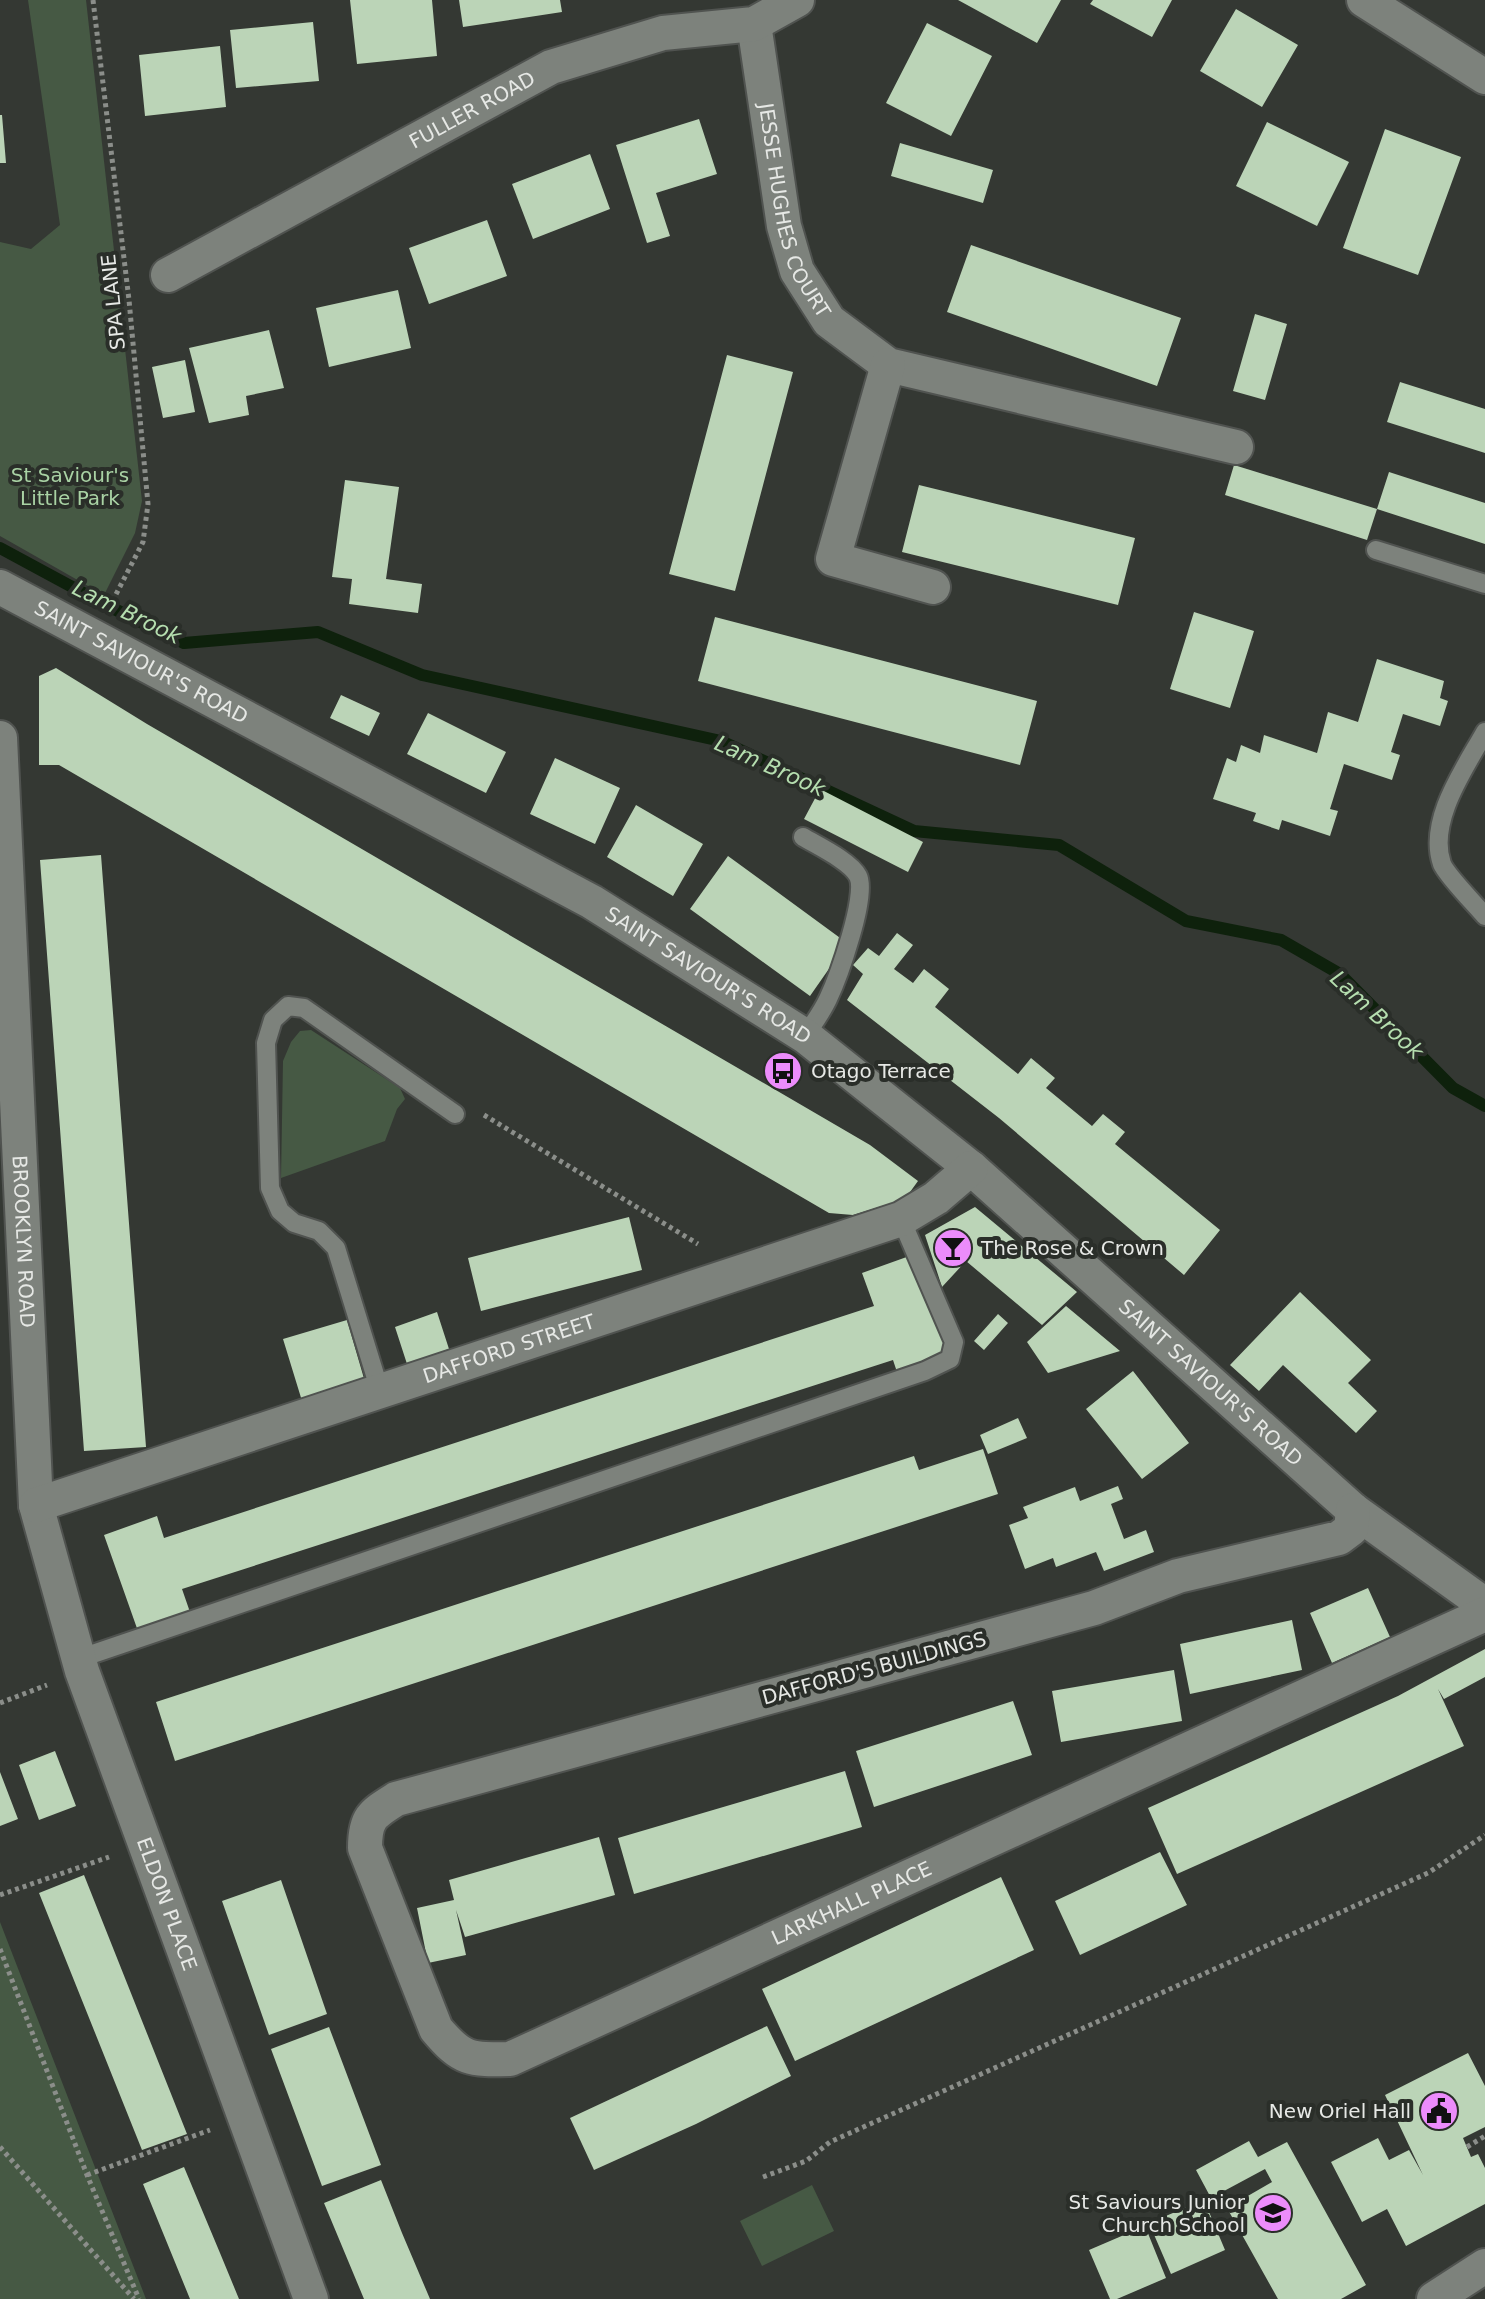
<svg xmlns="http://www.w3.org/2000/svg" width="1485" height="2299" viewBox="0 0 1485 2299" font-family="'DejaVu Sans',sans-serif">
<rect width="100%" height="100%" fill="#343833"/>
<path fill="#465944" d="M28,0H86L142,501L135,533L104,595L0,536V242L31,249L60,225Z
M311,1030L400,1088L405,1099L397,1109L385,1141L281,1178L283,1061L291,1042L300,1031Z
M0,1922L146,2299H0Z
M812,2185L834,2231L762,2266L740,2221Z"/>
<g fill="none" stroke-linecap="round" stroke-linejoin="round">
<path stroke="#0e210c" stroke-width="12" d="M0,548L100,602L184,643L318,632L422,675L721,741L914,831L1059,845L1186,921L1281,940L1340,974L1453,1088L1485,1106"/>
</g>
<path fill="#bbd4b7" d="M350,0H432L437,56L357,64Z
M459,0H560L562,12L463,27Z
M958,0H1061L1037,43Z
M1093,0H1172L1152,37L1090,4Z
M1236,9L1298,45L1262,107L1200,71Z
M313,22L319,81L236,88L230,30Z
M927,23L992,56L951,136L886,103Z
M220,46L226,107L145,116L139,55Z
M0,115H2L6,163H0Z
M699,119L717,174L656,193L670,236L647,243L616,145Z
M1267,122L1349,162L1317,226L1236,186Z
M1385,129L1461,157L1418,275L1343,248Z
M900,143L993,170L983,203L891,176Z
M590,154L610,209L533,239L512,184Z
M487,220L507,276L429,304L409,248Z
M971,245L1181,318L1157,386L947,312Z
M398,290L411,348L329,367L316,308Z
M1255,314L1287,324L1265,400L1233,391Z
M269,330L284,388L246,396L249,415L209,423L189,348Z
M727,355L793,372L735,591L669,574Z
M185,360L195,412L163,418L152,367Z
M1400,382L1485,409V453L1387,422Z
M1234,465L1377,509L1367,540L1225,495Z
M1389,472L1485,503V544L1377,509Z
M345,480L399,487L386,579L422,584L418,613L349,604L352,579L332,577Z
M919,485L1135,538L1118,605L902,552Z
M1194,612L1254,631L1230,708L1170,689Z
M715,617L1037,701L1020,765L698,681Z
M1377,659L1444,681L1440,698L1448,701L1440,726L1403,714L1391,752L1400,755L1392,780L1344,764L1330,809L1338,811L1330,836L1282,820L1279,830L1253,821L1256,813L1213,799L1227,758L1236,762L1241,745L1260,753L1264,735L1317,753L1328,712L1358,722Z
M56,668L147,724L870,1145L918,1181L905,1199L853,1215L829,1213L59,765H39V676Z
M341,695L380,713L369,736L330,718Z
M428,713L506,752L486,793L407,754Z
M555,758L620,788L595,844L530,814Z
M820,789L923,842L908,872L804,819Z
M636,805L703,844L673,896L607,857Z
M101,855L146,1447L84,1451L40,860Z
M728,856L847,943L810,996L690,909Z
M897,933L913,945L894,969L913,983L924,969L949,989L935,1007L1018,1074L1031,1058L1055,1078L1046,1088L1092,1126L1103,1114L1125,1132L1115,1144L1220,1230L1184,1275L999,1118L847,1000L863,974L853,965L868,948L879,956Z
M975,1207L1077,1292L1042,1325L966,1261L942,1287L925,1235Z
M629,1217L642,1270L481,1311L468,1258Z
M915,1254L950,1353L897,1372L893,1360L182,1589L191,1615L139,1634L104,1535L157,1516L164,1538L874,1306L862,1273Z
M1300,1292L1371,1360L1348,1383L1377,1411L1356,1433L1283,1365L1259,1391L1230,1365Z
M1066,1306L1120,1351L1048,1373L1027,1342Z
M437,1312L449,1349L407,1364L395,1327Z
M998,1314L1008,1323L984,1350L974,1341Z
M347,1320L365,1382L302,1401L283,1339Z
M1133,1371L1189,1443L1142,1479L1086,1409Z
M1018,1418L1027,1438L988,1454L980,1435Z
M983,1449L998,1494L175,1761L156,1702L914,1456L919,1470Z
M1118,1486L1123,1499L1111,1504L1124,1539L1146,1530L1154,1552L1104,1571L1096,1552L1056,1567L1053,1558L1025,1569L1009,1525L1028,1518L1023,1507L1075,1487L1080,1501Z
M1368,1588L1390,1637L1332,1663L1310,1613Z
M1292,1620L1302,1670L1190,1694L1180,1644Z
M1485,1649V1677L1444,1699L1438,1689L1464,1746L1177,1874L1148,1808L1398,1696Z
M1174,1670L1182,1721L1061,1742L1052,1691Z
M1013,1701L1032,1755L874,1807L856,1751Z
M55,1751L76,1806L39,1820L19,1765Z
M845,1771L862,1827L634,1894L618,1838Z
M0,1772L18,1819L0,1826Z
M599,1837L615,1895L465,1937L456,1910L466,1955L428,1963L417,1908L454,1900L449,1880Z
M1160,1852L1187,1905L1080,1955L1055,1901Z
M84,1875L187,2134L142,2150L39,1893Z
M1001,1877L1034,1950L795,2061L762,1989Z
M281,1880L327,2014L269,2035L222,1901Z
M767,2026L791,2076L696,2124L594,2170L570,2118Z
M329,2027L381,2165L322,2186L271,2049Z
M1468,2053L1485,2086V2127L1463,2138L1471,2157L1478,2154L1485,2168V2204L1406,2246L1387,2209L1362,2222L1331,2162L1378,2138L1389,2160L1409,2150L1423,2175L1385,2095Z
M1249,2141L1258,2157L1287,2142L1366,2285L1341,2299H1278L1227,2208L1272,2182L1265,2169L1211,2198L1196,2170Z
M184,2167L220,2253L239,2299H190L143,2184Z
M381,2180L402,2233L430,2299H364L324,2203Z
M1204,2200L1225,2250L1171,2274L1149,2223Z
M1145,2226L1166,2278L1117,2299H1110L1089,2250Z"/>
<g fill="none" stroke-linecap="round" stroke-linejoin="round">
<g stroke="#505350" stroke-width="22">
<path id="lane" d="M1376,550L1485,584
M1485,732C1465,768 1427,821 1442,864C1447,876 1475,904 1485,916
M803,837C818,846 850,861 858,876C868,895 838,978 828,999C822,1012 813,1024 805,1036
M380,1391L336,1248L319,1231L294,1223L280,1211L270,1188L266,1043L273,1020L288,1006L304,1008L455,1114
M78,1659L925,1371L950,1359L954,1342L901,1219"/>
</g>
<g stroke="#505350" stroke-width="38">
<g id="street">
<path d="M1364,0L1485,77"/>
<path id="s1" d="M754,24L784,226L797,271L829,321L888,365L1236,447"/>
<path id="s2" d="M168,275L551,67L663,33L754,24L797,0"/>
<path d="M888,365L833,559L933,587"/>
<path id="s3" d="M0,587L592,902L805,1036L971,1168L1353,1510L1485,1605"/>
<path id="s4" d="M0,738L36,1505L82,1671L311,2299"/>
<path id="s5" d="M36,1505L901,1219L936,1198L971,1168"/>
<path id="s6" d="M1353,1510L1351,1529L1339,1538L1178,1576L1094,1608L396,1799C372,1814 365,1818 365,1848L436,2029C462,2060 470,2060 510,2059L1485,1614"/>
<path d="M1434,2299L1485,2266"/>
</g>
</g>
<path stroke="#8b8e8a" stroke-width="5" stroke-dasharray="4 4" stroke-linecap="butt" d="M93,0L129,300L148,504L143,542L111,604
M484,1115L698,1244
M0,1703L47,1685
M0,1895L109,1857
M0,1949L87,2175L139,2299
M0,2147L134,2299
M1467,2147L1485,2136
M87,2175L210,2130
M763,2177L806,2161L830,2142L1428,1873L1485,1835"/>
<use href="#lane" stroke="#7d827c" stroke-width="18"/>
<use href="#street" stroke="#7d827c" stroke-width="34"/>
</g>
<defs>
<g id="bus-disc" transform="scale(2)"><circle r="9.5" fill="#ec8cfb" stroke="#2a2e29"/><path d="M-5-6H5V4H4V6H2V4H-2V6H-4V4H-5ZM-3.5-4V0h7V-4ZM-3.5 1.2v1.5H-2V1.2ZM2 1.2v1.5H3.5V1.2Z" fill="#111"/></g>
<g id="bar-disc" transform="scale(2)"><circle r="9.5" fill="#ec8cfb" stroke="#2a2e29"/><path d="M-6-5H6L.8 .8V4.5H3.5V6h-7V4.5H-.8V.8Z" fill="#111"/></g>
<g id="civic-disc" transform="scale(2)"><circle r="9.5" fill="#ec8cfb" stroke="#2a2e29"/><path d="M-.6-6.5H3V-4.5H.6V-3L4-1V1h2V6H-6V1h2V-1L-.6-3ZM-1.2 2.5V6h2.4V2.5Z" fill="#111"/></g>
<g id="school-disc" transform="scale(2)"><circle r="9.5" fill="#ec8cfb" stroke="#2a2e29"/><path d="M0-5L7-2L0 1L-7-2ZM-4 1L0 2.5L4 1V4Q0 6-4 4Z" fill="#111"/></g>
</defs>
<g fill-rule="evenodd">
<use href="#bus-disc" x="783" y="1071"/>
<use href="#bar-disc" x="953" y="1248"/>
<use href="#civic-disc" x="1439" y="2111"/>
<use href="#school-disc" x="1273" y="2213"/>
</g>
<g text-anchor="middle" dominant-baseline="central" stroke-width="8" stroke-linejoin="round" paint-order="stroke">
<g font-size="20" fill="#e6e8e5" stroke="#2a2e29">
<text stroke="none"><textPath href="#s2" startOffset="346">FULLER ROAD</textPath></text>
<text stroke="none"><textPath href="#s1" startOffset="192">JESSE HUGHES COURT</textPath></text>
<text transform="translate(113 302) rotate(-96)">SPA LANE</text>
<text stroke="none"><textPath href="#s3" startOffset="160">SAINT SAVIOUR'S ROAD</textPath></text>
<text stroke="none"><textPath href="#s3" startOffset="808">SAINT SAVIOUR'S ROAD</textPath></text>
<text stroke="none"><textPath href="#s4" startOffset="504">BROOKLYN ROAD</textPath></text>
<text stroke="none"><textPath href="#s5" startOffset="498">DAFFORD STREET</textPath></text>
<text stroke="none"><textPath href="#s3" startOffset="1456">SAINT SAVIOUR'S ROAD</textPath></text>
<text transform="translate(874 1668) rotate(-15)">DAFFORD'S BUILDINGS</text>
<text stroke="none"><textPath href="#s6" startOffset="1730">LARKHALL PLACE</textPath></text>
<text stroke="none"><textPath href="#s4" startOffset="1188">ELDON PLACE</textPath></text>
</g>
<g font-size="20" fill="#a9d2a4" stroke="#2a2e29">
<text x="70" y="475">St Saviour's<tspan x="70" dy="23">Little Park</tspan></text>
</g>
<g font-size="20" fill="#e6e8e5" stroke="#2a2e29" text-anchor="start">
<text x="811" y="1071">Otago Terrace</text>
<text x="981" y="1248">The Rose &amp; Crown</text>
<text x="1411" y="2111" text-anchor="end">New Oriel Hall</text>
<text x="1245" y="2202" text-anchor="end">St Saviours Junior<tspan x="1245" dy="23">Church School</tspan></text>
</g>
<g font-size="22" font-style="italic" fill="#b5deaf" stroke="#2a2e29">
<text transform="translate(127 612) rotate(26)">Lam Brook</text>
<text transform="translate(770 766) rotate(24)">Lam Brook</text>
<text transform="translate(1377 1015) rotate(43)">Lam Brook</text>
</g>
</g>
</svg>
